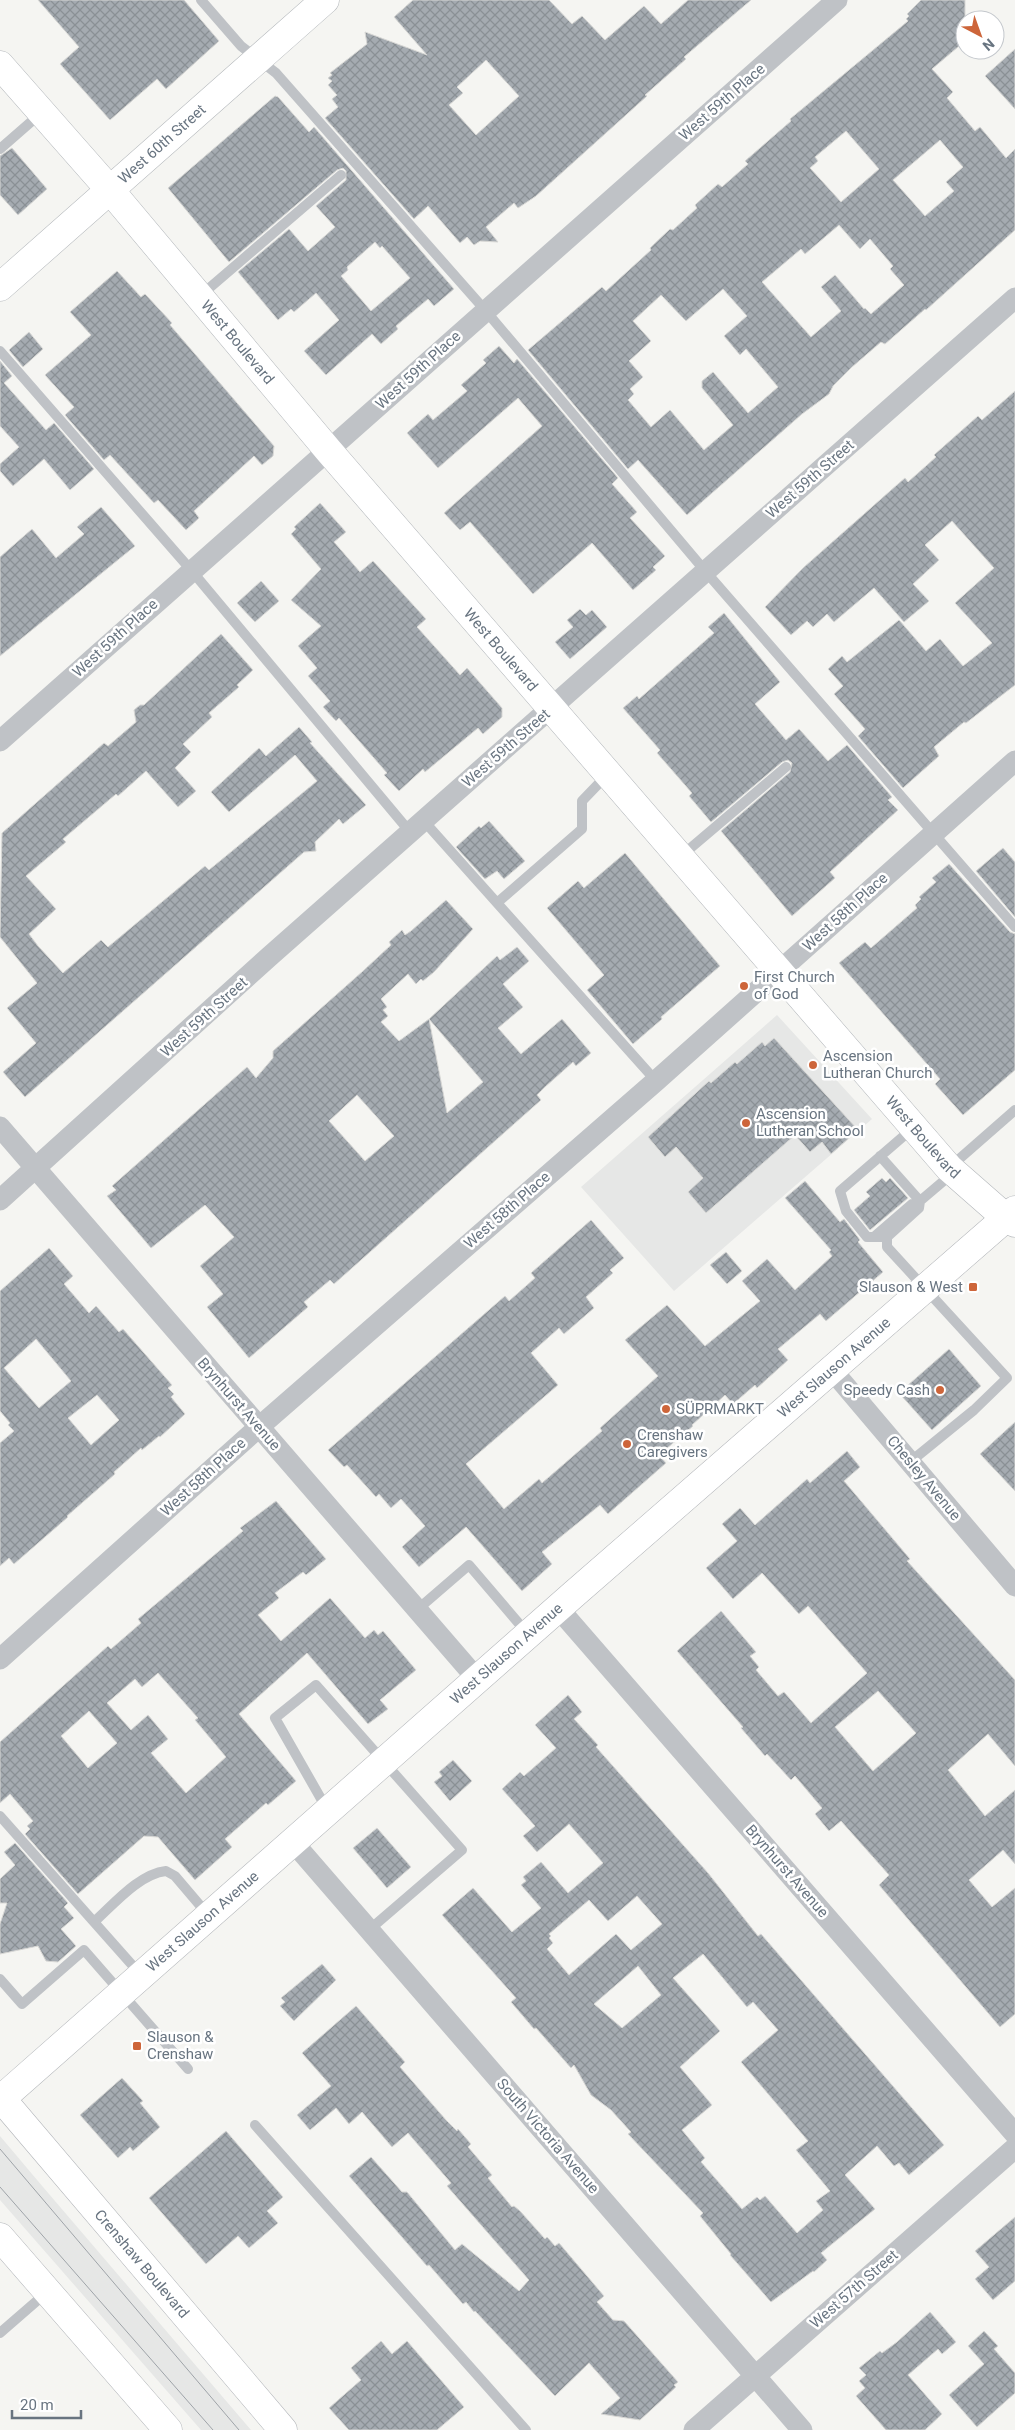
<svg xmlns="http://www.w3.org/2000/svg" width="1015" height="2430" viewBox="0 0 1015 2430" font-family="Roboto,sans-serif">
<defs>
<pattern id="building-cross-hatch" width="8" height="8" patternUnits="userSpaceOnUse" patternTransform="scale(1.25)"><rect width="8" height="8" fill="#a5abb1"/><path d="M0 0l8 8M0 8l8-8" fill="none" stroke="#8a9095"/></pattern>
</defs>
<rect width="100%" height="100%" fill="#f5f5f2"/>
<path fill="#e6e7e6" d="M777,1015L872,1119L674,1291L581,1187Z
M0,2136L43,2187L251,2430H201L0,2200Z"/>
<path fill="url(#building-cross-hatch)" stroke="#d7d7d5" fill-rule="evenodd" d="M38,0H184L219,41L166,89L157,79L110,120L60,64L79,47Z
M413,0H549L572,24L582,16L605,40L644,6L661,24L688,0H751L684,57L686,59L645,95L647,96L536,196L518,208L514,203L486,227L498,242L480,241L474,245L467,237L460,243L428,206L414,219L325,118L338,107L332,99L337,95L328,85L332,81L328,78L332,75L330,73L367,44L365,32L427,55L394,17ZM486,60L519,96L476,135L449,105L463,93L457,87Z
M921,0H965V41L932,69L953,92L947,98L975,131L980,127L1006,158L1015,149V230L926,310L925,309L885,344L881,342L852,367L833,386L829,394L802,414L687,515L638,460L628,469L528,350L602,287L606,291L651,250L650,248L670,229L673,230L697,208L695,205L718,184L722,187L748,164L745,161L791,121L790,119L908,21L906,19L909,16L907,14ZM846,131L879,169L841,202L810,168L818,161L815,157ZM940,140L963,167L946,182L954,191L925,216L893,180ZM839,225L860,249L870,239L893,266L890,269L904,285L871,314L865,308L864,309L835,275L821,287L841,311L811,337L762,282L801,249L805,254ZM723,289L747,316L724,336L740,355L746,349L778,387L748,413L713,372L702,381V388L733,425L704,450L670,410L651,427L628,400L634,394L630,389L643,377L629,361L651,341L633,321L661,295L686,321Z
M1015,49V109L985,76Z
M275,96L278,97L309,132L314,127L454,289L434,306L428,299L396,326L398,329L381,344L372,334L326,375L304,351L339,320L316,293L294,312L291,309L278,320L238,272L289,229L308,251L335,227L316,206L346,180V171L343,168L337,170L229,262L168,188ZM375,242L380,248L382,246L410,278L371,311L341,276L348,270L347,267Z
M12,148L47,189L18,215L0,195V156Z
M117,271L141,297L145,294L172,323L170,325L274,446L273,456L262,465L254,456L194,511L199,518L186,530L158,500L154,503L110,455L104,460L65,415L74,407L45,375L91,335L70,312Z
M29,332L43,349L23,367L9,350Z
M499,346L514,363L517,359L618,478L612,484L637,512L630,518L665,556L653,567L656,570L633,590L592,543L533,594L470,522L460,530L444,513L542,426L518,398L438,468L407,433L428,414L433,420L467,391L461,385L486,363L483,360Z
M0,361L12,376L4,383L46,430L54,423L94,469L70,490L44,459L13,486L0,471V464L19,447L0,426Z
M1015,391V685L966,723L964,722L934,747L939,756L903,788L858,736L865,729L834,694L843,686L828,669L842,656L847,662L899,620L926,651L940,639L963,666L992,643L955,603L994,568L952,521L925,545L939,560L913,584L929,601L904,622L874,588L834,622L827,614L813,627L807,621L791,635L765,607L803,568L898,484L905,478L908,482L936,457L934,455L978,416L982,420Z
M320,503L346,532L334,542L360,572L373,561L426,619L417,627L460,675L467,668L502,708V717L483,734L478,728L425,772L423,769L399,791L384,775L387,773L339,718L336,721L323,707L330,701L308,676L317,668L298,646L321,626L291,600L321,569L291,534L296,529L294,527Z
M101,507L135,546L0,656V557L32,529L56,558L84,534L77,527Z
M261,581L279,601L255,622L237,603Z
M580,609L586,615L592,610L607,627L570,659L555,642L573,627L567,620Z
M724,613L780,682L755,704L786,740L799,729L828,761L847,745L892,797L888,800L898,810L830,872L835,878L792,916L721,831L790,772L792,763L788,760L782,762L711,822L689,796L692,793L657,753L660,750L623,708L637,696L639,699L714,633L708,627Z
M221,634L253,670L237,685L239,687L209,713L212,717L183,744L191,752L175,768L196,791L178,807L146,771L118,796L116,794L63,839L66,842L26,876L56,909L29,934L38,946L63,973L101,940L108,947L205,866L209,870L317,781L295,755L229,812L211,792L259,748L266,756L299,727L312,742L310,743L366,805L343,824L339,819L315,842L316,851L304,852L25,1097L3,1072L36,1043L7,1008L37,983L0,937L2,833L104,743L108,746L136,722L134,710L140,705H144Z
M489,821L525,861L504,879L497,871L485,879L456,847L479,826L481,828Z
M1003,848L1015,862V917L976,871Z
M625,853L720,966L661,1017L662,1019L633,1044L587,990L604,975L547,908L578,881L584,888Z
M949,864L1010,932L1015,934V1070L963,1115L935,1084L940,1079L839,963L865,942L871,948L917,908L915,905L921,899L919,897L936,882L932,878Z
M446,900L473,929L434,972L423,981L421,979L416,984L408,974L381,999L387,1007L383,1010L388,1016L381,1022L399,1041L429,1019L497,956L500,960L517,947L529,961L503,984L523,1007L498,1028L521,1054L562,1019L591,1053L576,1066L573,1062L545,1087L537,1095L541,1100L334,1284L330,1280L304,1302L308,1307L249,1358L207,1307L223,1294L200,1266L234,1237L205,1205L151,1248L107,1196L116,1190L112,1186L247,1067L256,1078L273,1058V1051L363,971L391,945L389,942L402,930L405,935L411,931ZM429,1019L483,1082L447,1113ZM357,1095L394,1136L365,1161L329,1121Z
M774,1038L858,1130L831,1154L822,1142L810,1152L795,1135L706,1213L688,1192L703,1178L676,1147L665,1157L648,1137L709,1081L711,1083L735,1062L737,1064L762,1042L765,1046Z
M882,1178L886,1182L890,1178L908,1198L870,1230L854,1210L870,1196L866,1192Z
M805,1181L840,1222L844,1219L860,1240L858,1242L883,1272L826,1321L820,1314L778,1349L788,1360L757,1388L755,1385L733,1404L725,1395L692,1425L693,1426L659,1455L666,1463L608,1514L600,1505L542,1552L552,1564L522,1591L466,1527L419,1567L402,1547L425,1526L401,1499L391,1508L379,1494L376,1497L347,1465L344,1467L328,1450L505,1296L509,1301L535,1278L531,1273L591,1220L624,1258L610,1270L613,1273L586,1297L594,1308L564,1334L559,1328L531,1353L558,1385L466,1464L504,1509L539,1479L542,1483L602,1431L600,1428L658,1376L625,1340L667,1305L705,1346L760,1301L742,1281L767,1259L795,1290L832,1256L829,1252L831,1250L785,1198Z
M49,1248L73,1276L64,1284L89,1313L96,1306L119,1332L123,1329L172,1385L168,1388L174,1394L171,1397L185,1414L160,1437L159,1436L142,1450L141,1448L114,1472L115,1474L67,1516L68,1517L14,1564L9,1558L0,1566V1443L14,1431L8,1425L10,1423L0,1411V1291ZM36,1339L71,1381L39,1408L4,1368ZM97,1395L119,1420L91,1445L68,1418Z
M726,1252L742,1271L727,1284L710,1265Z
M949,1349L981,1386L932,1430L899,1393Z
M1015,1422V1491L980,1454Z
M847,1451L860,1467L844,1481L910,1559L907,1561L1015,1680V1766L988,1734L948,1770L985,1816L1015,1790V1864L1003,1850L969,1880L992,1907L1015,1888V2014L1000,2027L879,1885L889,1875L841,1821L829,1831L815,1814L822,1808L795,1776L791,1780L767,1754L765,1756L741,1728L743,1727L677,1651L721,1611L756,1652L750,1656L759,1667L756,1670L778,1696L784,1692L811,1723L867,1673L808,1606L799,1614L762,1573L733,1599L706,1568L737,1541L722,1524L740,1508L755,1525L807,1479L810,1483ZM878,1691L916,1733L873,1771L835,1727Z
M276,1501L326,1559L306,1575L303,1572L275,1593L279,1598L258,1615L281,1641L330,1598L365,1638L374,1630L378,1635L383,1631L416,1670L380,1700L388,1709L368,1724L307,1653L239,1714L296,1781L268,1805L266,1803L225,1839L232,1847L195,1880L158,1837L144,1836L78,1894L25,1834L30,1829L27,1826L33,1821L10,1794L0,1803V1742L108,1646L111,1649L141,1623L138,1619L243,1531L240,1528ZM158,1673L198,1718L195,1720L226,1757L186,1793L151,1753L168,1739L148,1715L131,1730L107,1703L135,1679L142,1687ZM89,1711L117,1743L88,1768L61,1736Z
M568,1695L582,1712L574,1719L598,1745L596,1747L708,1873L758,1936L761,1934L944,2145L909,2175L899,2163L894,2166L877,2146L845,2175L875,2209L821,2253L827,2260L814,2272L813,2271L771,2302L730,2255L731,2254L700,2216L703,2213L628,2134L631,2132L611,2110L591,2095L574,2065L571,2068L536,2028L534,2029L511,2002L516,1998L442,1915L473,1888L512,1932L541,1908L521,1885L526,1881L523,1877L541,1862L568,1893L603,1863L569,1824L537,1852L523,1836L535,1826L502,1789L520,1772L524,1776L556,1748L535,1725ZM637,1896L662,1924L631,1950L616,1934L569,1975L547,1949L553,1943L549,1938L551,1936L549,1934L589,1900L608,1921ZM703,1954L747,2007L753,2002L778,2030L741,2062L808,2141L796,2150L830,2191L816,2201L823,2210L797,2233L765,2196L760,2200L757,2197L742,2209L701,2162L705,2158L682,2130L712,2105L680,2067L720,2031L673,1978ZM638,1966L661,1995L622,2028L594,2004Z
M453,1760L472,1781L450,1801L434,1782L442,1776L439,1772Z
M377,1828L411,1867L387,1888L353,1848Z
M15,1843L68,1903L64,1907L74,1918L61,1929L76,1946L58,1962L46,1961L38,1946L0,1954V1924L7,1903H0V1879L15,1865L4,1852Z
M322,1964L336,1980L294,2021L280,2006L285,2002L281,1998Z
M356,2006L405,2062L400,2067L406,2074L446,2120L457,2131L458,2129L471,2144L468,2147L492,2175L488,2178L512,2207L514,2206L520,2211L545,2239L547,2237L555,2246L559,2243L604,2296L597,2302L613,2320L624,2321L678,2382L674,2385L676,2387L640,2420L601,2414L620,2398L589,2363L555,2396L475,2311L474,2312L466,2302L463,2304L429,2265L427,2266L349,2176L371,2157L402,2192H407L455,2250L462,2244L519,2291L529,2280L447,2186L451,2183L408,2133L392,2147L362,2112L349,2124L336,2108L310,2130L297,2115L331,2086L302,2053Z
M122,2078L143,2101L140,2103L160,2127L133,2151L130,2147L118,2158L80,2115Z
M226,2131L283,2197L267,2211L278,2223L249,2248L238,2236L206,2264L149,2198Z
M1015,2217V2281L993,2300L975,2279L989,2267L975,2251Z
M930,2312L956,2342L942,2354L938,2349L908,2375L942,2414L925,2430H886L856,2396L865,2388L859,2381L866,2375L859,2368L880,2351L882,2353L897,2342Z
M984,2331L998,2346L994,2349L1015,2373V2393L977,2427L949,2395L984,2364L968,2346Z
M381,2341L392,2354L407,2341L464,2407L437,2430H349L329,2408L361,2380L351,2368Z"/>
<g fill="none" stroke-linecap="round" stroke-linejoin="round">
<g stroke="#b2b6ba" stroke-width="29">
<g id="secondary">
<path id="s1" d="M0,65L110,190L328,450L949,1168L1006,1218L1015,1223"/>
<path id="s2" d="M0,287L325,0"/>
</g>
</g>
<g stroke="#b3b6ba" stroke-width="29">
<g id="primary">
<path id="s3" d="M0,2097L283,2430"/>
<path id="s4" d="M0,2100L574,1594L1015,1210"/>
<path d="M0,2237L168,2430"/>
</g>
</g>
<path stroke="#bfc2c6" stroke-width="10" d="M201,0L241,46L276,73L485,310L706,572L1015,927
M0,149L40,114
M200,296L341,175
M0,351L191,570L410,832
M423,820L656,1081
M680,857L786,767
M498,902L582,829V801L607,775
M880,1156L920,1201
M950,1167L1015,1110
M875,1236L912,1204L919,1208
M887,1237H867L846,1211L840,1191L913,1128
M910,1462L974,1410L1007,1378L887,1247V1237L919,1208L920,1201L953,1173
M418,1609L469,1565L527,1633
M328,1811L275,1718L316,1685L462,1850L369,1930
M0,1816L141,1975
M94,1922C114,1904 139,1874 166,1871L175,1876L209,1916
M0,1979L22,2004L84,1950L188,2069
M255,2125L526,2430
M0,2333L46,2293"/>
<path stroke="#bfc2c6" stroke-width="21" d="M0,741L837,0
M0,1127L478,1680
M0,1200L270,956L1015,298
M832,1370L1015,1586
M558,1608L1015,2134
M0,1659L259,1427L656,1081L1015,761
M293,1842L802,2430
M694,2430L1015,2148"/>
<use href="#secondary" stroke="#fff" stroke-width="28"/>
<use href="#primary" stroke="#fff" stroke-width="28"/>
<path stroke="#9fa4a9" stroke-width="1" d="M0,2149L239,2430
M0,2187L213,2430"/>
</g>
<g fill="#cd653a" stroke="#fff" stroke-width="2">
<circle cx="744" cy="986" r="5"/>
<circle cx="813" cy="1065" r="5"/>
<circle cx="746" cy="1123" r="5"/>
<rect x="968" y="1282" width="10" height="10" rx="2.5"/>
<circle cx="940" cy="1390" r="5"/>
<circle cx="666" cy="1409" r="5"/>
<circle cx="627" cy="1444" r="5"/>
<rect x="132" y="2041" width="10" height="10" rx="2.5"/>
</g>
<g text-anchor="middle" dominant-baseline="central" stroke-width="5" stroke-linejoin="round" paint-order="stroke">
<g font-size="15" fill="#687480" stroke="#fff">
<text transform="translate(722 102) rotate(-41)">West 59th Place</text>
<text stroke="none"><textPath href="#s2" startOffset="216">West 60th Street</textPath></text>
<text stroke="none"><textPath href="#s1" startOffset="365">West Boulevard</textPath></text>
<text transform="translate(418 370) rotate(-42)">West 59th Place</text>
<text transform="translate(810 479) rotate(-41)">West 59th Street</text>
<text transform="translate(115 638) rotate(-42)">West 59th Place</text>
<text stroke="none"><textPath href="#s1" startOffset="770">West Boulevard</textPath></text>
<text transform="translate(506 748) rotate(-41)">West 59th Street</text>
<text transform="translate(845 912) rotate(-42)">West 58th Place</text>
<text transform="translate(204 1017) rotate(-42)">West 59th Street</text>
<text stroke="none"><textPath href="#s1" startOffset="1415">West Boulevard</textPath></text>
<text transform="translate(507 1210) rotate(-41)">West 58th Place</text>
<text stroke="none"><textPath href="#s4" startOffset="1110">West Slauson Avenue</textPath></text>
<text transform="translate(239 1404) rotate(49)">Brynhurst Avenue</text>
<text transform="translate(203 1477) rotate(-42)">West 58th Place</text>
<text transform="translate(924 1478) rotate(50)">Chesley Avenue</text>
<text stroke="none"><textPath href="#s4" startOffset="675">West Slauson Avenue</textPath></text>
<text transform="translate(787 1871) rotate(49)">Brynhurst Avenue</text>
<text stroke="none"><textPath href="#s4" startOffset="270">West Slauson Avenue</textPath></text>
<text transform="translate(548 2136) rotate(49)">South Victoria Avenue</text>
<text stroke="none"><textPath href="#s3" startOffset="219">Crenshaw Boulevard</textPath></text>
<text transform="translate(854 2289) rotate(-41)">West 57th Street</text>
</g>
<g font-size="15" fill="#687480" stroke="#fff" text-anchor="start">
<text x="754" y="977">First Church<tspan x="754" dy="17">of God</tspan></text>
<text x="823" y="1056">Ascension<tspan x="823" dy="17">Lutheran Church</tspan></text>
<text x="756" y="1114">Ascension<tspan x="756" dy="17">Lutheran School</tspan></text>
<text x="963" y="1287" text-anchor="end">Slauson &amp; West</text>
<text x="930" y="1390" text-anchor="end">Speedy Cash</text>
<text x="676" y="1409">SÜPRMARKT</text>
<text x="637" y="1435">Crenshaw<tspan x="637" dy="17">Caregivers</tspan></text>
<text x="147" y="2037">Slauson &amp;<tspan x="147" dy="17">Crenshaw</tspan></text>
</g>
</g>
<g transform="translate(980 35) rotate(139)"><circle r="24" fill="#ffffff" stroke="#c3c7cc"/>
<path d="M0-4L9 19L0 12L-9 19Z" fill="#cd653a"/>
<text y="-8" font-size="14" font-weight="bold" text-anchor="middle" fill="#687480">N</text>
</g>
<path d="M12 2410v8h69v-8" fill="none" stroke="#687480" stroke-width="2.5"/>
<text x="20" y="2410" font-size="15" fill="#687480" stroke="#ffffff" stroke-width="4" paint-order="stroke">20 m</text>
</svg>
